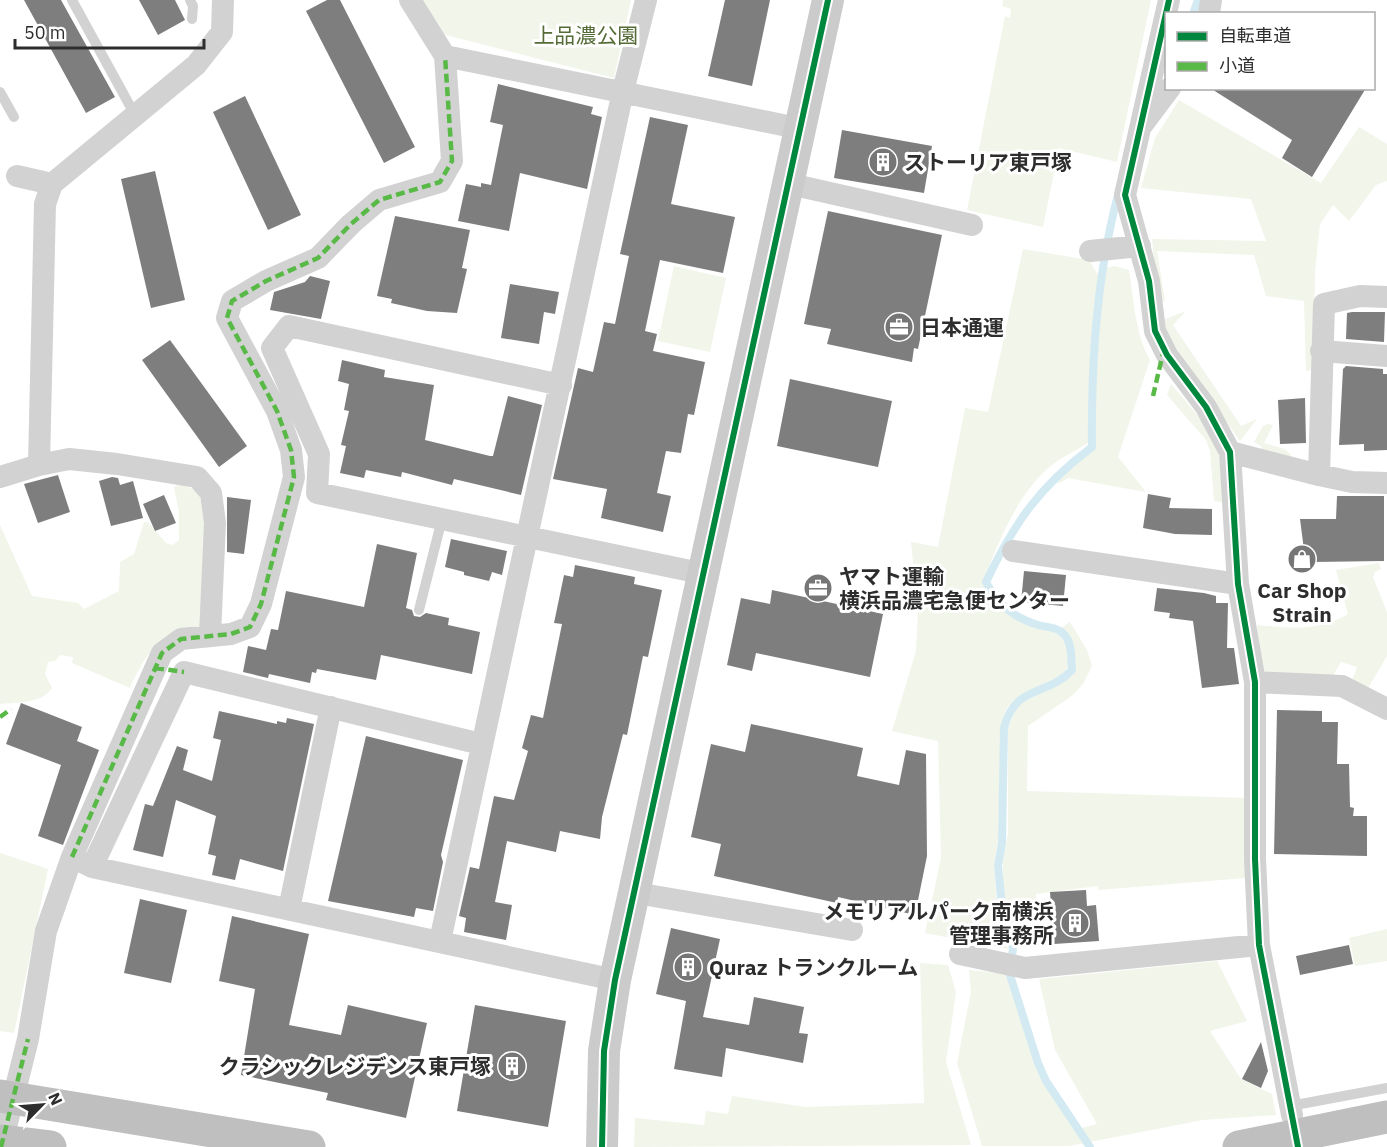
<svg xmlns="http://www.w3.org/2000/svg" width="1387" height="1147" viewBox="0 0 1387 1147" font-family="'IBM Plex Sans','Noto Sans JP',sans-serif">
<rect width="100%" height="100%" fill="#fff"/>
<path fill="#f1f5ea" d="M421,0H631L614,78L442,34Z
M1003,0H1151L1117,162L1059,148L1043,227L967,210L1005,16L1010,18L1011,9L1002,6Z
M1179,100L1321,183L1359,127L1387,144V181L1376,185L1349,221L1333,205L1320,224L1315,272L1314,370L1306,371L1304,301L1266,296L1254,255L1157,251L1165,301L1159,302L1152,239L1266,241L1251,199L1141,188L1155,138Z
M1023,249L1089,260L1098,275L1088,443C1075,451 1060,458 1048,468C1016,497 998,543 983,582C994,615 1027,625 1058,633C1096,681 1033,680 1011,703C1004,710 1003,719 1001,729L998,841L994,865L998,918L1008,949L925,933L941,858L938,741L892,731L916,651L918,611L911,542L938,547L965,408L988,412Z
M674,266L726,278L710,352L658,341Z
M1115,266L1129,270C1134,301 1135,333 1150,360L1118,457L1146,492L1068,478L1058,484L1061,476L1094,448L1093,411L1104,268Z
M1186,311L1173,325L1241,426L1257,419L1240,441L1173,346L1163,320Z
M1171,384L1210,430L1219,448L1222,502L1214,501L1210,451L1206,440L1167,395Z
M1268,424L1273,425L1264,443L1285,449L1291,455L1290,461L1265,456L1261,446L1254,442L1263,426Z
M179,484C197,488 201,496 206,513L202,630C156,640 150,645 130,688L72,663L73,657L60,655L55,661L48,662L45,674L52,688C42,704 17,702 0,704V525L32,596L78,603L84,609L119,591L120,562L134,554L144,522H148L166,543L173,545L179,540V512L174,487Z
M1379,563L1381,569L1375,572L1373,577L1387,612V656L1367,690L1352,680L1357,667L1341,662L1332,677L1263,676L1257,625C1293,628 1316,632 1348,614L1336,570Z
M1070,622L1087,650L1092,666L1083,684L1073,695L1028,726L1027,791L1248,798L1246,878L1098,890V886L1036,894L1038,927L1015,935L1006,909L1003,886V861L1008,833V728L1017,706L1073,674C1080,657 1072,642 1061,628Z
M0,853L48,869L14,1033L0,1031Z
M1387,929V961L1355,966L1349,938Z
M1217,961L1247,1021L1210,1031L1241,1079L1272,1094L1276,1115L1203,1120L1069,1146H982L957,1063L971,992L969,970L1008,974L1036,1066L1074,1130L1097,1124L1055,1050L1039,979Z
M920,963L948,965L956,992L946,1062L971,1145L634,1147L635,1118L704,1125L706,1111L728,1114L732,1096L805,1107L924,1103Z"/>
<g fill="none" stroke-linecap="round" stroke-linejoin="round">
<path stroke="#d4eaf3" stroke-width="8" d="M1193,14L1198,0
M1090,1147L1046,1081L1038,1063L1010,975L1013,948L1003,918L998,866L1002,843L1004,728C1015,684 1047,697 1072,670C1071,658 1073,639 1060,631C1055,627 1044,627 1038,625C1014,618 997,604 986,582C1014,523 1039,487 1092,447C1091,363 1096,277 1118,195"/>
</g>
<path fill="#7e7e7e" d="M24,0H61L115,97L86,113Z
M139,0H175L185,20L158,35Z
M327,0H340L415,147L384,163L306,11Z
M725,0H770L752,86L708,76Z
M498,84L593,107L591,114L602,117L587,189L520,173L509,231L458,221L466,184L481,187V183L491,185L503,125L490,122Z
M1210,88H1366L1312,177L1282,158L1292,140Z
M245,96L301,215L268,230L213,112Z
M650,117L688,125L671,204L735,217L723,273L660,260L645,331L657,334L653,351L705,362L694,415L688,414L681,453L666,451L657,493L671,496L663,532L601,518L607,489L553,479L578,368L593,372L604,322L615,324L629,256L620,254Z
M842,130L932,146L924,193L834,178Z
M155,171L185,300L151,308L121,179Z
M828,211L942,235L918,349L914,348L912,362L827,344L831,329L804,324Z
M395,216L470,230L462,268L467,269L457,313L427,311L391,303L392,299L377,296Z
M310,276L330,281L321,319L270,310L274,292L305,282Z
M510,284L559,292L555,314L544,312L539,344L501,338Z
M1352,312H1385L1384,342L1346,339L1347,313Z
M170,340L247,446L219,467L142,360Z
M342,360L385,370L384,377L434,385L425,440L490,456H493L508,396L542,405L521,495L454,479L452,485L402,472L401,477L366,470L364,478L340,473L346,446L341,445L349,411L344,410L349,384L338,381Z
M1346,366L1383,369V374H1387V450L1364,451V444L1339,445L1343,369Z
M790,379L892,401L878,467L777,446Z
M1305,398L1306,443L1280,444L1278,400Z
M58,475L70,512L38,523L24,484Z
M112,477L118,478L120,485L133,481L143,518L111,526L99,481Z
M1148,494L1171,498L1169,508L1212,509V535L1175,534L1143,528Z
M164,495L176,523L155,531L143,504Z
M1337,496H1384V561L1312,562V570L1291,569L1292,549L1304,550L1300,519H1336Z
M227,497L251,500L244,554L227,552Z
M451,539L507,551L502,575L492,572L489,581L464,575V572L445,567Z
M377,544L417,553L406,608L412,610L414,616L420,617L426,613L449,618L448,625L480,632L472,674L381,655L376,680L317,669L316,673L312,672L310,683L269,674L268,678L243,672L248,646L266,650L271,629L278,630L286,591L364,607Z
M575,565L635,577L634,584L662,590L648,657L643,656L627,735L623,734L602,817L600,839L560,831L556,852L507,841L495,902L512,905L506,940L464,932L466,918L459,916L470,867L479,869L494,796L514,800L528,751L522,748L531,715L543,718L562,624L554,623L564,575L573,577Z
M1024,571L1066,575L1063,606L1021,602Z
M1157,588L1204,593L1216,596V603H1228L1227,648H1234L1239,684L1202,688L1193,621L1169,618L1170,613L1154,611Z
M772,590L883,614L870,677L756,653L752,671L727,665L741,598L770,604Z
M21,703L82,727L77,741L99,750L63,845L38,836L61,765L6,744Z
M1277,710L1322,711V722H1338L1337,764H1349L1350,807L1354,808L1353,816H1367V856L1274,854Z
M219,711L277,724V721L286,723L287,718L314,724L283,871L240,859L235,880L212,875L216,856L208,854L216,816L176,800L163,857L133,850L145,804L153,806L177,746L188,750L183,770L212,781L221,740L213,738Z
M751,724L863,748L857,776L899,785L906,750L926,754L927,856L915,915L838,897L837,903L714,876L721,844L691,837L711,744L745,752Z
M366,736L463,760L441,855L443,862L433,911L416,908L414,917L328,901Z
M1086,890L1087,906L1096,905L1099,941L1054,944L1050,892Z
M140,899L187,910L171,983L124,973Z
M232,916L309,934L289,1025L341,1035L348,1005L427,1023L406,1118L326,1100L328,1093L241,1075L255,989L219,981Z
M671,928L720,939L703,1017L749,1025L754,997L804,1007L799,1033L808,1034L803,1063L726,1048L722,1077L674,1069L686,1001L656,994Z
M1349,945L1353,964L1300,975L1296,956Z
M475,1005L566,1021L548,1127L457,1111Z
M1261,1042L1268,1071L1261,1088L1242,1079Z"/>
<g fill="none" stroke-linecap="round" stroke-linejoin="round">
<path stroke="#d2d2d2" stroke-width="10" d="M72,0L135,115
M190,0L193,6L192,19
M0,92L14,117
M419,610L442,519
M1290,1106L1387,1088"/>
<path stroke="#d2d2d2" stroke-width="22" d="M1169,0L1125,195L1149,281L1155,331L1167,355L1206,407L1230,452L1238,584L1255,682V859L1259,945L1292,1115
M1209,14L1211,0
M445,56L802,129
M1143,124L1170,88
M17,176L52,184
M790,184L972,225
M1090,251L1140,246
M1321,351L1387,356
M561,385L289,326L272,348L319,454L317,493L705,574
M1230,452L1319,475L1324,304L1360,296L1387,297
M39,465L45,204L52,184L196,65L222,32L223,0
M1319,475L1352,482L1387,483
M0,477L39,465L69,459L117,464L197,477L211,493L215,523L210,635
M1013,551L1238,584
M1255,682L1342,686L1387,709
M72,857L92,867L615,980
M92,867L184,672L481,744
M636,893L852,930
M289,909L331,707
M440,941L623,91L646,0
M960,954L1025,968L1259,945
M1,1147L28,1039L46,931L72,857L162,653L181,639L231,634L250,627L261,604L294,477L291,450L277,411L227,318L232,301L266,281L318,258L351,224L379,200L440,182L452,161L445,56L410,0"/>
<path stroke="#cbcbcb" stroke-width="32" d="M602,1147L604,1051L615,980L828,0"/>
<path stroke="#bfbfbf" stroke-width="33" d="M0,1096L309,1147
M0,1141L50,1147
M1239,1147L1387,1117"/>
<path stroke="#58b947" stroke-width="4.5" stroke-dasharray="9 4.5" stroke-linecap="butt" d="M1153,396L1164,349
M155,668L184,672
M0,717L11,709
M72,857L162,653L181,639L231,634L250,627L261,604L294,477L291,450L277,411L227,318L232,301L266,281L318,258L351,224L379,200L440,182L452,161L445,56
M1,1147L28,1039"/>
<g stroke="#fff" stroke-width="10">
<path id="cycleway" d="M1169,0L1125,195L1149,281L1155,331L1167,355L1206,407L1230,452L1238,584L1255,682V859L1259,945L1298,1147
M602,1147L604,1051L615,980L828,0"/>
</g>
<use href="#cycleway" stroke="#00873e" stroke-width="6"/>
</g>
<defs>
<g id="building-disc" transform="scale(1.5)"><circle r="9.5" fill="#767676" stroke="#fff"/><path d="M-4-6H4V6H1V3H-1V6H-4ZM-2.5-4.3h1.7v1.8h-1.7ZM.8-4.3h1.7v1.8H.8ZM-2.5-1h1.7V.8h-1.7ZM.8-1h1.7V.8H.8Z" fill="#fff"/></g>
<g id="office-disc" transform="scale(1.5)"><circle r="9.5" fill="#767676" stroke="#fff"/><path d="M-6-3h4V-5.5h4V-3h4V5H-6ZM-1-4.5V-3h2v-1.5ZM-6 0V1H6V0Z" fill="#fff"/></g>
<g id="shop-disc" transform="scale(1.5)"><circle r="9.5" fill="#767676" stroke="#fff"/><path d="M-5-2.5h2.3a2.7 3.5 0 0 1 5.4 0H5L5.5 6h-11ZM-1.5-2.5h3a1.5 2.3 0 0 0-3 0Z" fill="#fff"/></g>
</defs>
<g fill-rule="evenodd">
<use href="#building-disc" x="883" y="162"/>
<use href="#office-disc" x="899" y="327"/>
<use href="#shop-disc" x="1302" y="559"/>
<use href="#office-disc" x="818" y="588"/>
<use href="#building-disc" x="1075" y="923"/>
<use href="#building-disc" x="688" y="967"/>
<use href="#building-disc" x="512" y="1066"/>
</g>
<g text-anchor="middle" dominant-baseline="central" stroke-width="6" stroke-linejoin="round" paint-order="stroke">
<g font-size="21" fill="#556c36" stroke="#fff">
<text x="586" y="35">上品濃公園</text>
</g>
<g font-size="21" font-weight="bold" fill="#2d2d2d" stroke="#fff" text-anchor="start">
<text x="904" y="162">ストーリア東戸塚</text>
<text x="920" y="327">日本通運</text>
<text x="839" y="576">ヤマト運輸<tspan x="839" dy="24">横浜品濃宅急便センター</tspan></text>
<text x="1302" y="590" text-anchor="middle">Car Shop<tspan x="1302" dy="24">Strain</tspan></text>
<text x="1054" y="911" text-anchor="end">メモリアルパーク南横浜<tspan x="1054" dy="24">管理事務所</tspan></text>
<text x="709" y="967">Quraz トランクルーム</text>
<text x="491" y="1066" text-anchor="end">クラシックレジデンス東戸塚</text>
</g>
</g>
<rect x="1165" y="12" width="210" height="78" fill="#ffffff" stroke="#ababab" stroke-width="1.5"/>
<rect x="1177" y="32" width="30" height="9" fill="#00873e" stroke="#ababab" stroke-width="1.5"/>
<text x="1219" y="42" font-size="18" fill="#2d2d2d">自転車道</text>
<rect x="1177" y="62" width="30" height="9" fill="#58b947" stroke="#ababab" stroke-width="1.5"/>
<text x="1219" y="72" font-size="18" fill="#2d2d2d">小道</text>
<g transform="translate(42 1105) rotate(65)" stroke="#ffffff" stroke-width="4.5" paint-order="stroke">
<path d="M0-4.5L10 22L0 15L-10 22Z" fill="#2d2d2d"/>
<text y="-9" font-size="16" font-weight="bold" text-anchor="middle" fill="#2d2d2d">N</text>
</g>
<path d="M15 39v9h189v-9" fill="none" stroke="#2d2d2d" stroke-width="3"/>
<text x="24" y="39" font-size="18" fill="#2d2d2d" stroke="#ffffff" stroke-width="4.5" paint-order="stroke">50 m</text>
</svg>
